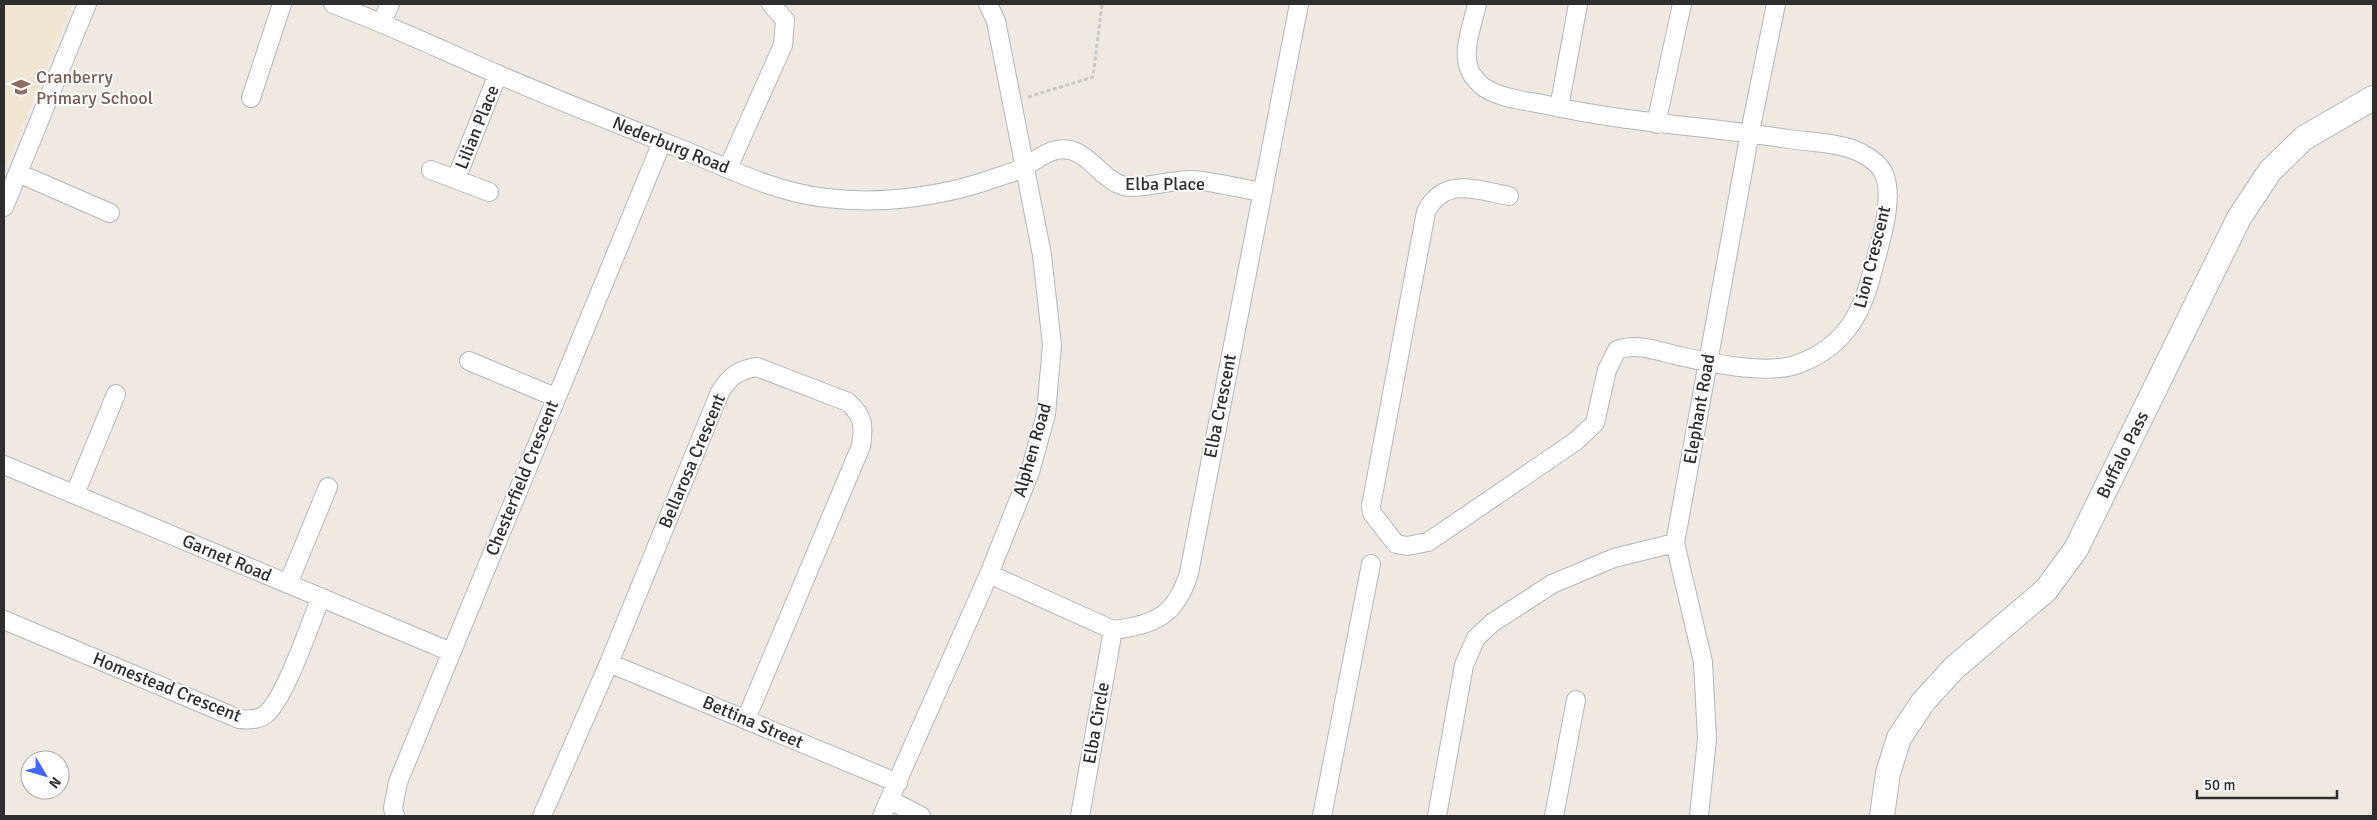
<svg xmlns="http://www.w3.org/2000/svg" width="2377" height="820" viewBox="0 0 2377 820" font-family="Signika,sans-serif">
<rect width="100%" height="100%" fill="#efe9e1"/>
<path fill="#f0e6d1" d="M4,4H72L4,170Z"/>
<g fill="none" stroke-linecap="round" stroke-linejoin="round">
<g stroke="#b4b7c1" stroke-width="20">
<path id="minor" d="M333,4C389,25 442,50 497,74C558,100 620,125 681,149C728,168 776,193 827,198C883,205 946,196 998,177C1007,174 1018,171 1026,166C1036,160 1044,153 1056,150C1087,144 1098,179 1124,186C1138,190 1173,179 1193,180C1215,182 1239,188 1261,192
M1477,4C1473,23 1461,52 1470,71C1472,76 1481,86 1485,88C1502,99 1528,101 1547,105C1627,123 1708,126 1788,139C1809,142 1832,142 1852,149C1863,153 1879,162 1884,174C1895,200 1879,246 1872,273C1861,317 1842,348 1798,364C1767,376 1707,362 1675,355C1655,350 1637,343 1617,350L1607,370L1595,423L1576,441L1428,542L1407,546L1396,544L1372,513L1371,506L1426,212C1444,176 1477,190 1509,196
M382,22L390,4
M251,98L282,4
M1559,108L1578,4
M1656,124L1682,4
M728,168L783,45L785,20L771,4
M431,170L489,192
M18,173L110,213
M456,179L498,74
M4,207L87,4
M469,361L555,397
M4,465L451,652
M75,494L116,394
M989,574L1113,630C1156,625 1176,615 1189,573L1299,4
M288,584L328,487
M4,620L239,719C248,720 257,720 265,715C285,699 310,624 321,597
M609,663L898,783
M890,800L921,816
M395,816L393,808L398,782L662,142
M542,816L609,663L720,392C730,376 738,370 757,367L848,402C864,417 864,425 861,446L746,719
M882,816L989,574L1030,472L1046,414L1052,345L1042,255L996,21L988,4
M1080,816L1113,630
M1322,816L1371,564
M1437,816L1464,665L1476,638L1492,623L1552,584L1614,558L1675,543
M1554,816L1576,700
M1699,816L1707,739L1703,662L1675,543L1750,132L1776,4"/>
</g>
<g stroke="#b4b7c1" stroke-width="26">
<g id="secondary">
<path id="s1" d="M1882,816L1888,773L1899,738L1923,702L1954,668L2046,590L2076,549L2239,218L2270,171L2304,138L2373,98"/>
</g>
</g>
<path stroke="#c9c9c9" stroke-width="3" stroke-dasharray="4 2.5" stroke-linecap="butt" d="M1028,97L1093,77L1102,4"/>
<use href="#minor" stroke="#fff" stroke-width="18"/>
<use href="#secondary" stroke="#fff" stroke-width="24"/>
</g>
<defs>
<g id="school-bare" transform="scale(1.5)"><path d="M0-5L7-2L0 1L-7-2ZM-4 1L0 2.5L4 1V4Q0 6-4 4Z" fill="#8d6e63" stroke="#fff" stroke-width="2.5" paint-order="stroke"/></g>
</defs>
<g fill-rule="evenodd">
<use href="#school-bare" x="21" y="87"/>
</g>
<g text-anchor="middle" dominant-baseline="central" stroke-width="4" stroke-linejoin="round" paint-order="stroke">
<g font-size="18" fill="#785e54" stroke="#fff" text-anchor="start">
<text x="36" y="77">Cranberry<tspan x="36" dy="21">Primary School</tspan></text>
</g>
<g font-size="18" fill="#2e2e2e" stroke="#fff">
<text transform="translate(477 127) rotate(-68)">Lilian Place</text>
<text transform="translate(671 145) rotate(22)">Nederburg Road</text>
<text x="1165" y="184">Elba Place</text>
<text transform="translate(1872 257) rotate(-76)">Lion Crescent</text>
<text transform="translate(1220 406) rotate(-79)">Elba Crescent</text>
<text transform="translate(1699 409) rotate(-80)">Elephant Road</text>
<text transform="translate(1032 450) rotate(-74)">Alphen Road</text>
<text stroke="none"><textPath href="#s1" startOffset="446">Buffalo Pass</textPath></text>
<text transform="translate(692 461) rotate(-67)">Bellarosa Crescent</text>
<text transform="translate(522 478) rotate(-68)">Chesterfield Crescent</text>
<text transform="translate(227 558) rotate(23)">Garnet Road</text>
<text transform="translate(167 687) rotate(22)">Homestead Crescent</text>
<text transform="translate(753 722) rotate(23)">Bettina Street</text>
<text transform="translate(1096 723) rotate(-80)">Elba Circle</text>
</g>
</g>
<rect width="2377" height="820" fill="none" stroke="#2e2e2e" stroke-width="10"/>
<g transform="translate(45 775) rotate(128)"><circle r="24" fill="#ffffff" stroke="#ababab"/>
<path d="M0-4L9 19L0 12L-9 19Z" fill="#4264fb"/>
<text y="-8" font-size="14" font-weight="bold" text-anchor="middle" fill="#2e2e2e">N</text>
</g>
<path d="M2197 790v8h140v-8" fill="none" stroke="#2e2e2e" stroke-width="2.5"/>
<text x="2204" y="790" font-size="15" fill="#2e2e2e" stroke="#ffffff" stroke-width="4" paint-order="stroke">50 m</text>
</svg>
